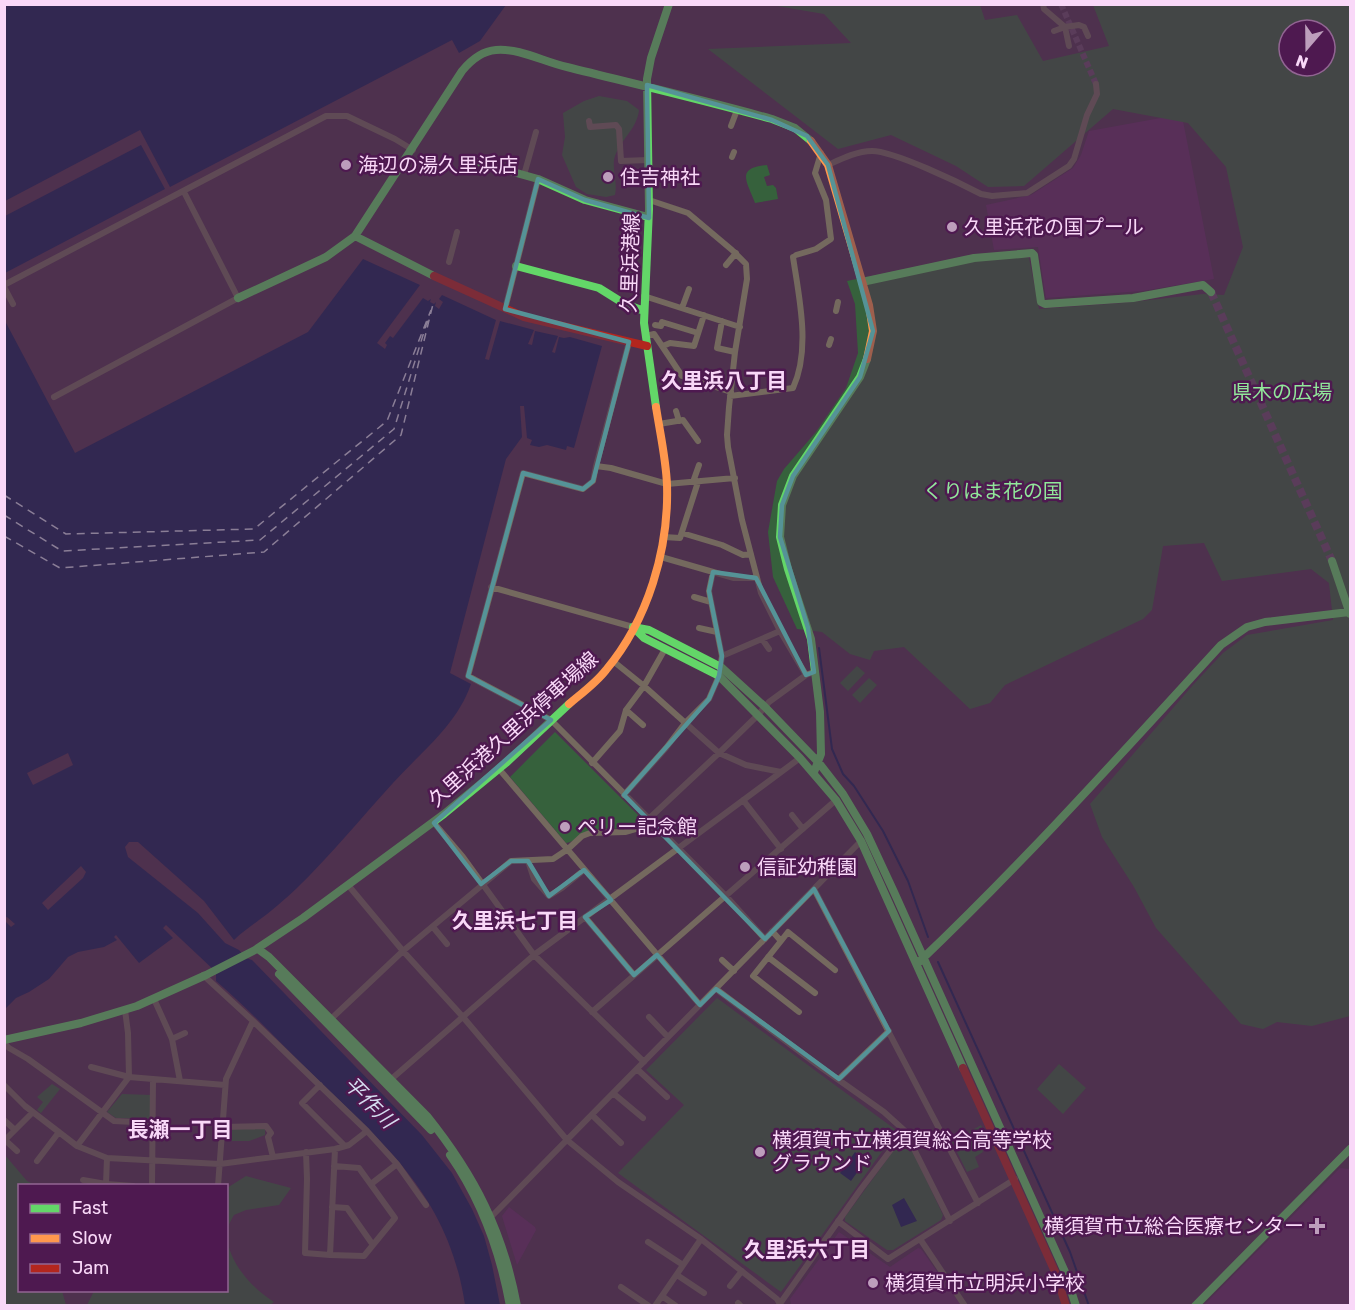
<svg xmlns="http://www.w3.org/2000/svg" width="1355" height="1310" viewBox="0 0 1355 1310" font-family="Rubik,'Noto Sans JP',sans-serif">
<rect width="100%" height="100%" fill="#4e314e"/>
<path fill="#642d65" d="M1166,117L1183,121L1214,279L1142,291L1046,298L1038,247L994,250L986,205L1031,195L1073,168L1081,155L1089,131Z
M1340,1168L1350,1169V1305H1204Z
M509,1207L535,1227L536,1230L517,1265L502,1216Z
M839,1232L890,1267L918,1248L921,1249L961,1305H791L790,1299Z"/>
<path fill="#36613c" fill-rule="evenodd" d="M771,5H980L985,20L1017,15L1043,61L1109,46L1093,5H1350V1016L1312,1026L1277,1022L1263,1029L1241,1024L1156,928L1134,887L1102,837L1090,804L1193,685L1223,653L1247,635L1333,620L1329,583L1311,569L1222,581L1204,543L1163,546L1152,610L1143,619L1005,685L990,703L970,709L904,647L874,651L870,660L850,654L822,632L797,629L773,577L768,532L777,481L784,469L816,432L846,388L858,353L855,304L847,281L972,255L1029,258L1039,309L1123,303L1203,294L1224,295L1243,247L1226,167L1188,123L1113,109L1024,186L988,187L956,166L891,135L838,149L708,49L851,43L824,14ZM1289,30H1325V66H1289Z
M599,96L627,101L639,110C637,129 621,139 615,156C611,167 618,181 615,195L606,197L587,194L576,187L562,155L565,137L563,113L584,101Z
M767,165L770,175L764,177L767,186L773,185L776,188L778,199L755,203C747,181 735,168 767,165Z
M857,666L865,673L848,691L840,683Z
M869,678L877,685L860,703L852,695Z
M555,732L638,815L637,826C622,830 608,827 592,830C583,832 576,842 566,843L510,777Z
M717,998L896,1130V1132L781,1292L618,1173L684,1105L646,1070Z
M1059,1064L1086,1088L1063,1114L1037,1089Z
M52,1084L60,1089L41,1113L37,1110L43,1102L37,1097Z
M122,1094L152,1095V1119L116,1118L107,1112Z
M981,1125L989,1143L981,1147L983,1152L975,1157L979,1167L967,1172L952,1142Z
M227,1129H265V1135L249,1141H225Z
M902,1139H907L943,1215L941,1220L893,1250H887L845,1221V1217Z
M4,1154L27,1181L35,1185L20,1186V1290L62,1291L66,1305H5Z
M246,1176L291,1188L279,1205L246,1210L234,1215C230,1222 226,1229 227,1238C230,1264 252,1288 274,1302L270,1305H87L94,1291L226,1290L227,1188Z"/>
<path fill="#111d54" d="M5,4H506V5L480,41L459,53L452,40L170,187L140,130L5,201Z
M141,145L165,189L5,273V216Z
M363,259L420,285L377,343L385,349L387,345L385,343L390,336L393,338L423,298L428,301L431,299L430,302L434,304L436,302L435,306L439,309L443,302L439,299L442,295L496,320L485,359L489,360L500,321L534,330L528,344L532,345L535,331L558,336L552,352L555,353L559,337L564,338L570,337L602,346L574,448L567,446L566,450L547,445L539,447L530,445L532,440L527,438L524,406H520L522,437L506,459L450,673L471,684C457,725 421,752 393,783C361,818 331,855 297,888C285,899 272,911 259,920C250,927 242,932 234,940L204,901L138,842H129L125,847L128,857L198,913L225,943L239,950L246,958L252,960L422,1135L452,1173L472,1209L484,1236L492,1265L500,1305H465C449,1197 386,1146 312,1074C280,1043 250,1010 216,981V972L166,925L163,928L173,938L139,963L116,935L114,937L117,940L104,947L78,952L68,957L49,979L29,992L16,998L5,1009V921L11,927L15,924L7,917L4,918V319L75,453L308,332Z
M855,1152L866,1160L851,1181L840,1173Z
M904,1198L917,1221L901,1227L892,1205Z"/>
<path fill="#4e314e" d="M68,753L73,765L33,785L27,773Z
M81,866L86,872L83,878L48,910L42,903Z"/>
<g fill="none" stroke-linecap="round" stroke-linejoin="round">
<path stroke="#111d54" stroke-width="2" d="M819,648L832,749L843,774L854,786L883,831L908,881L928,937
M938,962L1070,1252L1089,1306"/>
<path stroke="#d3dbee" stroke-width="1.5" stroke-dasharray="8 6" stroke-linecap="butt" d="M4,495L66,534L254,529L387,421L431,310
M4,515L62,551L260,540L394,429L428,319
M4,536L60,568L264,552L401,435L433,304"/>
<path stroke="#684a68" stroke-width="6" stroke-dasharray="6 3" stroke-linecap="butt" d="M1061,4L1096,84"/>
<path stroke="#684a68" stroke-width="8" stroke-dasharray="8 4" stroke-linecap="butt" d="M1211,292L1332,561"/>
<path stroke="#74695e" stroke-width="6" d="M1043,4L1044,9L1065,27L1069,46
M1054,31L1065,27L1079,25L1084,27L1088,36
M589,121L590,127L616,125L619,129L621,161L648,160
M731,126L737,110
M732,157L734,152
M828,165C841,159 857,151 872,151C894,151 960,183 981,194L992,196L1027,193L1069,166L1074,159L1087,115L1097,94L1096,84
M524,175L536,132
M649,200L688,213L732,250L746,264L747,279L735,352L729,407L727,435L728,447L742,520L761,593L780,631L806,675L814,672
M796,255L816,249L831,239L826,200L815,173L821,153
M449,262L457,232
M726,265L736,253
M4,285L326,116H347L395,139L413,150
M4,287L13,304
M644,296L740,327
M682,308L689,289
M505,309L538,179
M836,311L838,302
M722,321L717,348L735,352
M655,325L661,326L662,322L698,333
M646,336L654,334L682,376L731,392
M629,342L596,466L611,468L667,484L735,478
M829,345L831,339
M663,346L670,343L694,346L704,315
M730,396L793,388C811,349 799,297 793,257
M54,397L238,298L184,192
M676,411L679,421L683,420L698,441
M659,424L683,420
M596,466L593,481L583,489L523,473L468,676L551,720L726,896L765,939
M693,482L699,465
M682,533L722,545L743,555L751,554
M664,537L680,538L698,482
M661,557L734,578H756
M491,587L633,627
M694,597L711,602
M699,628L717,632
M762,639L769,649
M722,656L780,631
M613,661L644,686L719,753L746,765L781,772
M626,710L643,725
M592,763L620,731L626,710L644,686L665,649
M499,769L700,1005
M624,795L666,748L685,723L709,699L719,676L722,656L709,591L713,572
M743,800L781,849
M792,815L803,829
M434,823L463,857L534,955L644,1062
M528,861L534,879L549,896L562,888L584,870
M348,885L403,951L463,1017L567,1140L618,1182L701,1239L777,1299L781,1306
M814,889L978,1203
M585,917L634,975
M433,927L447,944
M772,931L781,941L788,932L835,970
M781,941L753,976L799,1012
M768,957L815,993
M722,960L734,971
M203,975L253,1021L367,1131L397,1164L426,1205
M716,989L819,1066L884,1112L905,1131L950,1221
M154,999L172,1039L180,1081
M592,1012L836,800
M649,1017L668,1037
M331,1019L403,951L511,861L553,859L568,849L582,836L590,833L625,832L639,828L719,753L758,715L769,702L806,675
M172,1039L185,1033
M4,1043L9,1048L28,1059L114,1121L154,1123
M91,1067L129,1077L225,1085
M637,1069L667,1097
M839,1079L889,1031
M388,1082L534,955L800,758
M4,1085L25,1106L77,1146L107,1158L220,1164L335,1149L349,1145L367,1131
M320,1085L302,1103L344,1145
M613,1093L643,1118
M592,1115L621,1143
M4,1120L15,1130
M223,1127L266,1126L271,1133L268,1137L273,1157
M154,1136H167
M77,1146L129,1077L128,1033L125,1010
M17,1151L5,1140L33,1112
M306,1152L307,1179L305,1253L330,1255L335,1149
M107,1158L106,1184L133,1186
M37,1161L59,1132
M83,1180L106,1184
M371,1184L397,1164
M152,1186L153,1079
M218,1186L226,1079L253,1021
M332,1207L347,1208L373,1245
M493,1215L861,841
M838,1221L888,1259L1015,1179
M920,1239L965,1306
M648,1242L683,1265
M330,1255L364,1256L395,1218L359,1168L334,1166
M677,1275L704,1293
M730,1286L742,1271
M621,1287L649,1306
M662,1296L676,1306
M738,1303L741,1306
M779,1305L861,1189L905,1131
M655,1306L701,1239"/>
<path stroke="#63d668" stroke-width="8" d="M467,159L538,179L585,200L648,217
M355,236L432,275
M516,266L599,288L623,303L644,311
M862,282L974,258L1032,253L1034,255L1041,302L1045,304L1133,298L1203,285L1211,292
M238,298L326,257L355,236L462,71C471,60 482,51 496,50C520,48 544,62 567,67C635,84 704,100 772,119L795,128L811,141
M656,407L644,323L649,209L647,79L651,58L669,4
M1332,561L1350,614
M633,627L649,630L721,667L765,707L819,763L843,794L867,834L894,892L1065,1272L1076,1306
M634,628L644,638L719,676L800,758L836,800L861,841L963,1068
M814,772L821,754L820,712L811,639L788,569L780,537L782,505L793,476L860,377L867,359
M258,949L269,957L427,1116C475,1176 503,1231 517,1306
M919,962C1025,861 1122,753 1221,645L1247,627L1265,622L1349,612
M279,974L431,1130
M4,1040L81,1023L137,1006L206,975L255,950L303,918L444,814L506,763L569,704
M450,1155C482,1201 500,1251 510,1306
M1195,1306L1350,1149"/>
<path stroke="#ff974d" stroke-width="8" d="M811,141L828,165L869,305L873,331L867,359
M569,704C582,693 596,683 606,670C648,620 669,549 667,485C666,459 660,433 656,407"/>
<path stroke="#b3261e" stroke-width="8" d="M434,276L524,317L647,346
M963,1068L1056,1274L1066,1306"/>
</g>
<path d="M0 0H1355V1310H0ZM647,85L772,120L807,136L828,165L873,331L860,377L793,476L782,505L780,537L808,628L814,672L806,675L756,578L713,572L709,591L722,656L719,676L709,699L624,795L765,939L814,889L889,1031L839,1079L716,989L700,1005L657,955L634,975L585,917L611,900L584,870L549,896L528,861H511L481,884L434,823L551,720L468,676L523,473L583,489L593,481L629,342L505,309L538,179L585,200L649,218Z" fill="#4e314e" fill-opacity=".55" fill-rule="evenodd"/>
<path fill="none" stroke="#559397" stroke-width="4.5" stroke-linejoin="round" d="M647,85L772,120L807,136L828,165L873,331L860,377L793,476L782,505L780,537L808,628L814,672L806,675L756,578L713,572L709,591L722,656L719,676L709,699L624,795L765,939L814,889L889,1031L839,1079L716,989L700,1005L657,955L634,975L585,917L611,900L584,870L549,896L528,861H511L481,884L434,823L551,720L468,676L523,473L583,489L593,481L629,342L505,309L538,179L585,200L649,218Z"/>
<g fill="#bd9ebc" stroke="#4e1950" stroke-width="2">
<circle cx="346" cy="165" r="6"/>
<circle cx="608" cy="177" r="6"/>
<circle cx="952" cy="227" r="6"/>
<circle cx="565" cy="827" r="6"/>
<circle cx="745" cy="867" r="6"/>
<circle cx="760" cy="1152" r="6"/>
<path d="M1314 1217h6v6h6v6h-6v6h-6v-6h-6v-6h6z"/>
<circle cx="873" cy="1283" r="6"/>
</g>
<g text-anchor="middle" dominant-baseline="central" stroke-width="5" stroke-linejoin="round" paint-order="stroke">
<g font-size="20" fill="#f9d8f8" stroke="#4e1950" text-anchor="start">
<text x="358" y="165">海辺の湯久里浜店</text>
<text x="620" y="177">住吉神社</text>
<text x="964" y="227">久里浜花の国プール</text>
<text x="577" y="827">ペリー記念館</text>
<text x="757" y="867">信証幼稚園</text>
<text x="772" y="1140">横須賀市立横須賀総合高等学校<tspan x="772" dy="23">グラウンド</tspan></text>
<text x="1304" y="1226" text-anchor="end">横須賀市立総合医療センター</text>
<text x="885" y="1283">横須賀市立明浜小学校</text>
</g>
<g font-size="20" fill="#f9d8f8" stroke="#4e1950">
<text transform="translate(630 263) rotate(-88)">久里浜港線</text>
<text transform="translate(513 729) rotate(-42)">久里浜港久里浜停車場線</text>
</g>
<g font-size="20" fill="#91e89a" stroke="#4e1950">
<text x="1282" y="392">県木の広場</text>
<text x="993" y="491">くりはま花の国</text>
</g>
<g font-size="21" font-weight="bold" fill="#f9d8f8" stroke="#4e1950">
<text x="724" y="380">久里浜八丁目</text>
<text x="515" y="920">久里浜七丁目</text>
<text x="180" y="1129">長瀬一丁目</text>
<text x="807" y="1249">久里浜六丁目</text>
</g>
<g font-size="21" font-style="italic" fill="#d3dbee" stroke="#4e1950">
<text transform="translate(370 1102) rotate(45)">平作川</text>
</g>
</g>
<rect width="1355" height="1310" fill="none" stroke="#f9d8f8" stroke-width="12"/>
<rect x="18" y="1184" width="210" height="108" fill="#4e1950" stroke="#926593" stroke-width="1.5"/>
<rect x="30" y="1204" width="30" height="9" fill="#63d668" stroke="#926593" stroke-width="1.5"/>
<text x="72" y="1214" font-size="18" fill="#f9d8f8">Fast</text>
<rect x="30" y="1234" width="30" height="9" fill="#ff974d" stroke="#926593" stroke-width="1.5"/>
<text x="72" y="1244" font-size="18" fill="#f9d8f8">Slow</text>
<rect x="30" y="1264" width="30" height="9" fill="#b3261e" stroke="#926593" stroke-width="1.5"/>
<text x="72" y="1274" font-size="18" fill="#f9d8f8">Jam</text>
<g transform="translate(1307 48) rotate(200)"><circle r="28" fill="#4e1950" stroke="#926593" stroke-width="1.5"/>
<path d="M0-4.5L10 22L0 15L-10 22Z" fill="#bd9ebc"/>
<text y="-9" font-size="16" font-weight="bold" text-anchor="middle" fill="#f9d8f8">N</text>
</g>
</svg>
